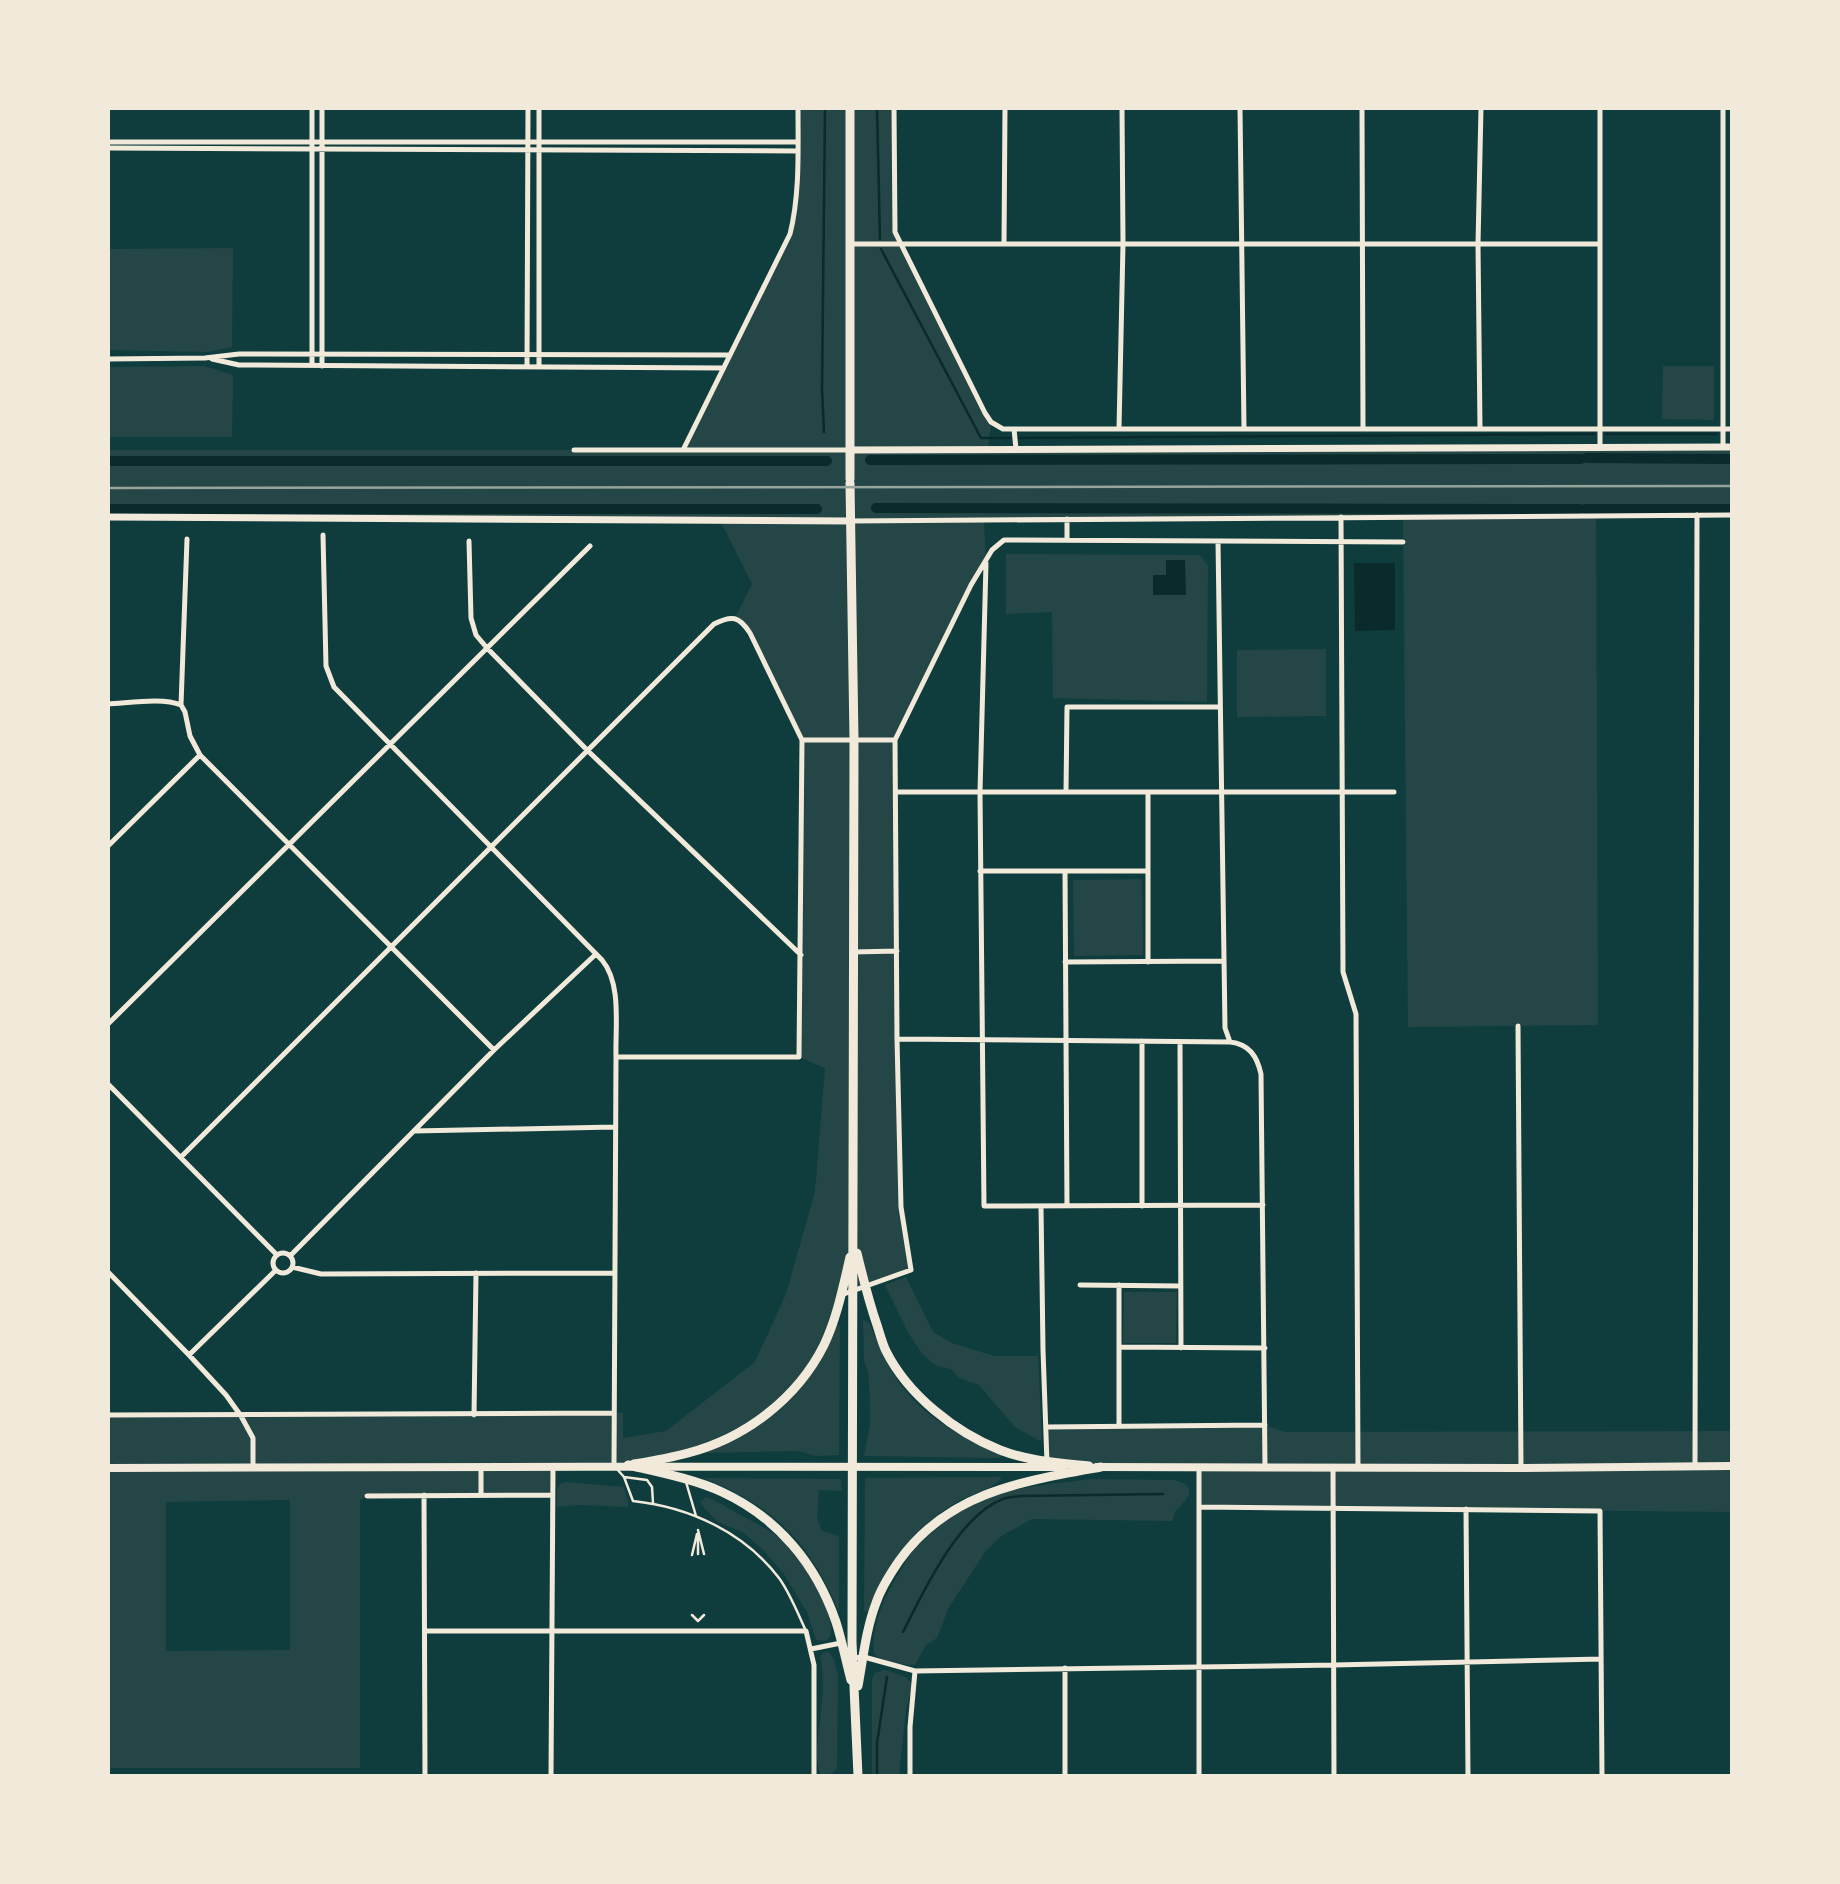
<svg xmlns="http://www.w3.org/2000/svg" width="1840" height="1884" viewBox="0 0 1840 1884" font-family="Roboto,sans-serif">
<rect width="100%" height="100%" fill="#0f3d3e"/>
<path fill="#244646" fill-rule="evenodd" d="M798,108L894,109L895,233L991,422L988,449L1731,447V515L1596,516L1598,1025L1408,1027L1403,517L984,520L986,563L971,585L895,740L901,1207L911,1270L841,1295L833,1322L793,1389L721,1442L628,1465L553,1468L552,1495L367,1496L360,1500V1768H109V1415L623,1413V1438L666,1431L755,1362L786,1294L815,1192L825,1068L799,1057L802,740L750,633L735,618L752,584L720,520L109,517V450H683L790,234L794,216ZM290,1500V1650L166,1651V1502Z
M233,248L232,347L208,352L109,350V249Z
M204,366L233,375L232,437H109V367Z
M1663,366H1714V420L1662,419Z
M1006,554L1200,555L1208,566L1207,702L1053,698L1052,612L1006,614Z
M1326,649V716L1237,717V650Z
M1142,879L1143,955L1074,956L1073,880Z
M906,1277L933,1332L952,1343L994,1356H1038L1042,1437L1040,1441L1015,1427L979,1385L959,1378L951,1369L937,1366L924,1356L909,1334L885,1285Z
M1124,1292H1177L1176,1343H1123Z
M863,1320L869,1323C878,1343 886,1363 898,1381C923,1418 964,1438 1003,1455L999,1458L864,1456L870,1424V1402L868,1371L864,1361Z
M837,1323L840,1327L839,1455L815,1456L799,1451L703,1453C724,1444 744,1436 762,1423C795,1402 826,1360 837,1323Z
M1265,1425L1285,1432L1731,1431V1512L1199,1507V1466L1101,1467L1047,1462L1046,1427Z
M1002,1477C993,1489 978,1492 965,1498C954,1503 942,1511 932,1519C901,1544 886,1577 869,1612L864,1611L865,1478Z
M703,1478L841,1479L842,1491L819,1490L817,1518L822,1531L839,1536V1612C810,1542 774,1506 703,1478Z
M1092,1479L1174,1480C1191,1483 1194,1493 1181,1505C1180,1507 1178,1508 1177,1509C1174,1513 1174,1517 1172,1521L1032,1519L1001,1536L985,1552L948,1609L937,1638L926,1645L915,1665C901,1665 885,1663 874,1654C871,1628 883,1600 896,1578C901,1571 905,1562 910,1555C929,1530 962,1506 991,1496C1021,1486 1060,1483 1092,1479Z
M566,1482L624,1487L628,1500V1507L579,1505L557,1507V1489L560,1484Z
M706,1497C720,1502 731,1510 744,1517C764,1527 781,1536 796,1554C806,1565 856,1649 816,1640L807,1612L784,1574L765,1552L744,1533L718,1522L706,1510L700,1502Z
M829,1652L834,1659L838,1675L837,1764L836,1770C830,1774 826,1778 820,1774C813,1754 819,1733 821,1713C823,1694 824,1674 820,1656L823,1653Z
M885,1670L906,1677L911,1683V1693L906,1709L899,1775H872V1679L875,1673Z"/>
<path fill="#0a2a2b" d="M1166,560H1185L1186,595H1153V575H1166Z
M1354,563H1395V630L1355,631Z"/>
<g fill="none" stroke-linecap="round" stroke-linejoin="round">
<path stroke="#0a2a2b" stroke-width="2.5" d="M877,108L880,239
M881,249L981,438H1010
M824,432L822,390L825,108
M1606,434H1717
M1019,438L1594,434
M903,1632C923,1592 959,1515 1003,1499C1008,1497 1014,1497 1019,1496L1163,1494
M877,1776V1743L887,1677"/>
<path stroke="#0a2a2b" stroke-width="10" d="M1587,458L1731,459
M870,460L1581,459
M108,461H827
M876,508L1579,509
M108,509H817
M1585,509H1731"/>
<path stroke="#f1e9da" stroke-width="2.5" d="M616,1468L624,1477L647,1480L652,1487L653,1503
M624,1477L633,1501C689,1507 744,1532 779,1578C790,1593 798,1614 806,1631
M686,1482L696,1516
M698,1530L704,1554
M698,1537V1554
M692,1555L697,1534
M692,1615L698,1621
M698,1621L704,1615"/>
<path stroke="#f1e9da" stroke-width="5" d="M312,108V365
M322,108V366
M539,108V367
M894,108L895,232L985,413L991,422L1003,429H1731
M1240,108L1244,429
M1362,108L1363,429
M1600,108V447
M1723,108V447
M108,142H798
M108,148L798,151
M851,244H1600
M1004,244L1005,108
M108,359L205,358L239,354L730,355
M212,359L239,365L723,368
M527,367L528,108
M1014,429L1016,449
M1119,429L1123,244L1122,108
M1480,429L1478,244L1481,108
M574,450H849
M683,450L790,234C800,194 798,150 798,108
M1341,517L1343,972L1356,1014L1358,1467
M851,521L1731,515
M323,535L326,666L334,687L602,960C622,984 615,1027 616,1057L614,1465
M187,539L181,705L185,712L190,736L200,755L494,1050
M1067,540V519
M469,541L471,618L476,635L487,648L588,751L801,955
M1218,541L1225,1028L1230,1042
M986,563L980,792L984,1206L1263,1205
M108,704C129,703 163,697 181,705
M802,740H895
M896,792H1394
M1066,792L1067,707H1220
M1148,792V962
M108,846L200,755
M980,871H1148
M1065,871L1067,1206
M853,952L897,951
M1065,962L1224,961
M108,1024L590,546
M1518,1026L1521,1468
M897,1039L1230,1042C1249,1044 1257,1056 1261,1074L1265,1467
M1180,1042L1181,1348
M108,1084L277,1255
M414,1131L615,1127
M181,1157L714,624C732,615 739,616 750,633L802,740L799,1057H616
M1041,1206L1043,1350L1047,1463
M1142,1206V1041
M273 1263a10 10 0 1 1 20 0a10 10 0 1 1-20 0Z
M290,1256L494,1050L596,954
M292,1267L321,1274L615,1273
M108,1272L189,1355L226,1395L241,1416L253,1438V1468
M1080,1285L1181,1286
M1119,1285V1426
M841,1295L911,1270L901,1207L897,1039L895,740L971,585L992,550L1004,540L1403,542
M1119,1347L1265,1348
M189,1355L276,1270
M108,1415L614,1413
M474,1415L476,1273
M1046,1427L1265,1425
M1695,1466L1697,515
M1199,1467V1776
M1333,1467L1334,1776
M424,1495L425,1776
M481,1495V1468
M367,1496L552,1495
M1199,1507L1600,1511L1602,1776
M1466,1509L1468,1776
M425,1631H806L814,1665V1776
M811,1649L841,1643
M850,1658L864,1657L915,1671L1334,1665L1601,1659
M1065,1668V1776
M551,1776L553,1468
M910,1776V1727L915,1671"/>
<path stroke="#f1e9da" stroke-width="7" d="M849,450L1731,447
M108,517L851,521"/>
<path stroke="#f1e9da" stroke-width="8" d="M1097,1467L1521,1468L1731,1466
M108,1468C427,1468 745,1465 1064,1467"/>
<path stroke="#f1e9da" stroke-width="9" d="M850,479V108
M850,483L854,740L852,1642L858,1776
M857,1253C863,1278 869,1302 877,1325C880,1334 882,1343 886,1351C908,1395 955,1432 1000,1450C1028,1461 1060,1463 1089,1466
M634,1464C652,1461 670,1458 688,1453C745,1438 797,1399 824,1345C837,1318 843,1287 850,1257
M628,1465C658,1472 694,1479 722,1492C778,1518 816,1564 836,1622C842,1641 846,1661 851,1680
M858,1686C863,1659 866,1629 876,1603C881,1588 890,1574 899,1561C948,1492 1023,1481 1101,1467"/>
<path stroke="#97a49c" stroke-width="2.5" d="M108,488L1731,486"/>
</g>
<rect width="1840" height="1884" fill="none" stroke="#f1e9da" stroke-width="220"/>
</svg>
